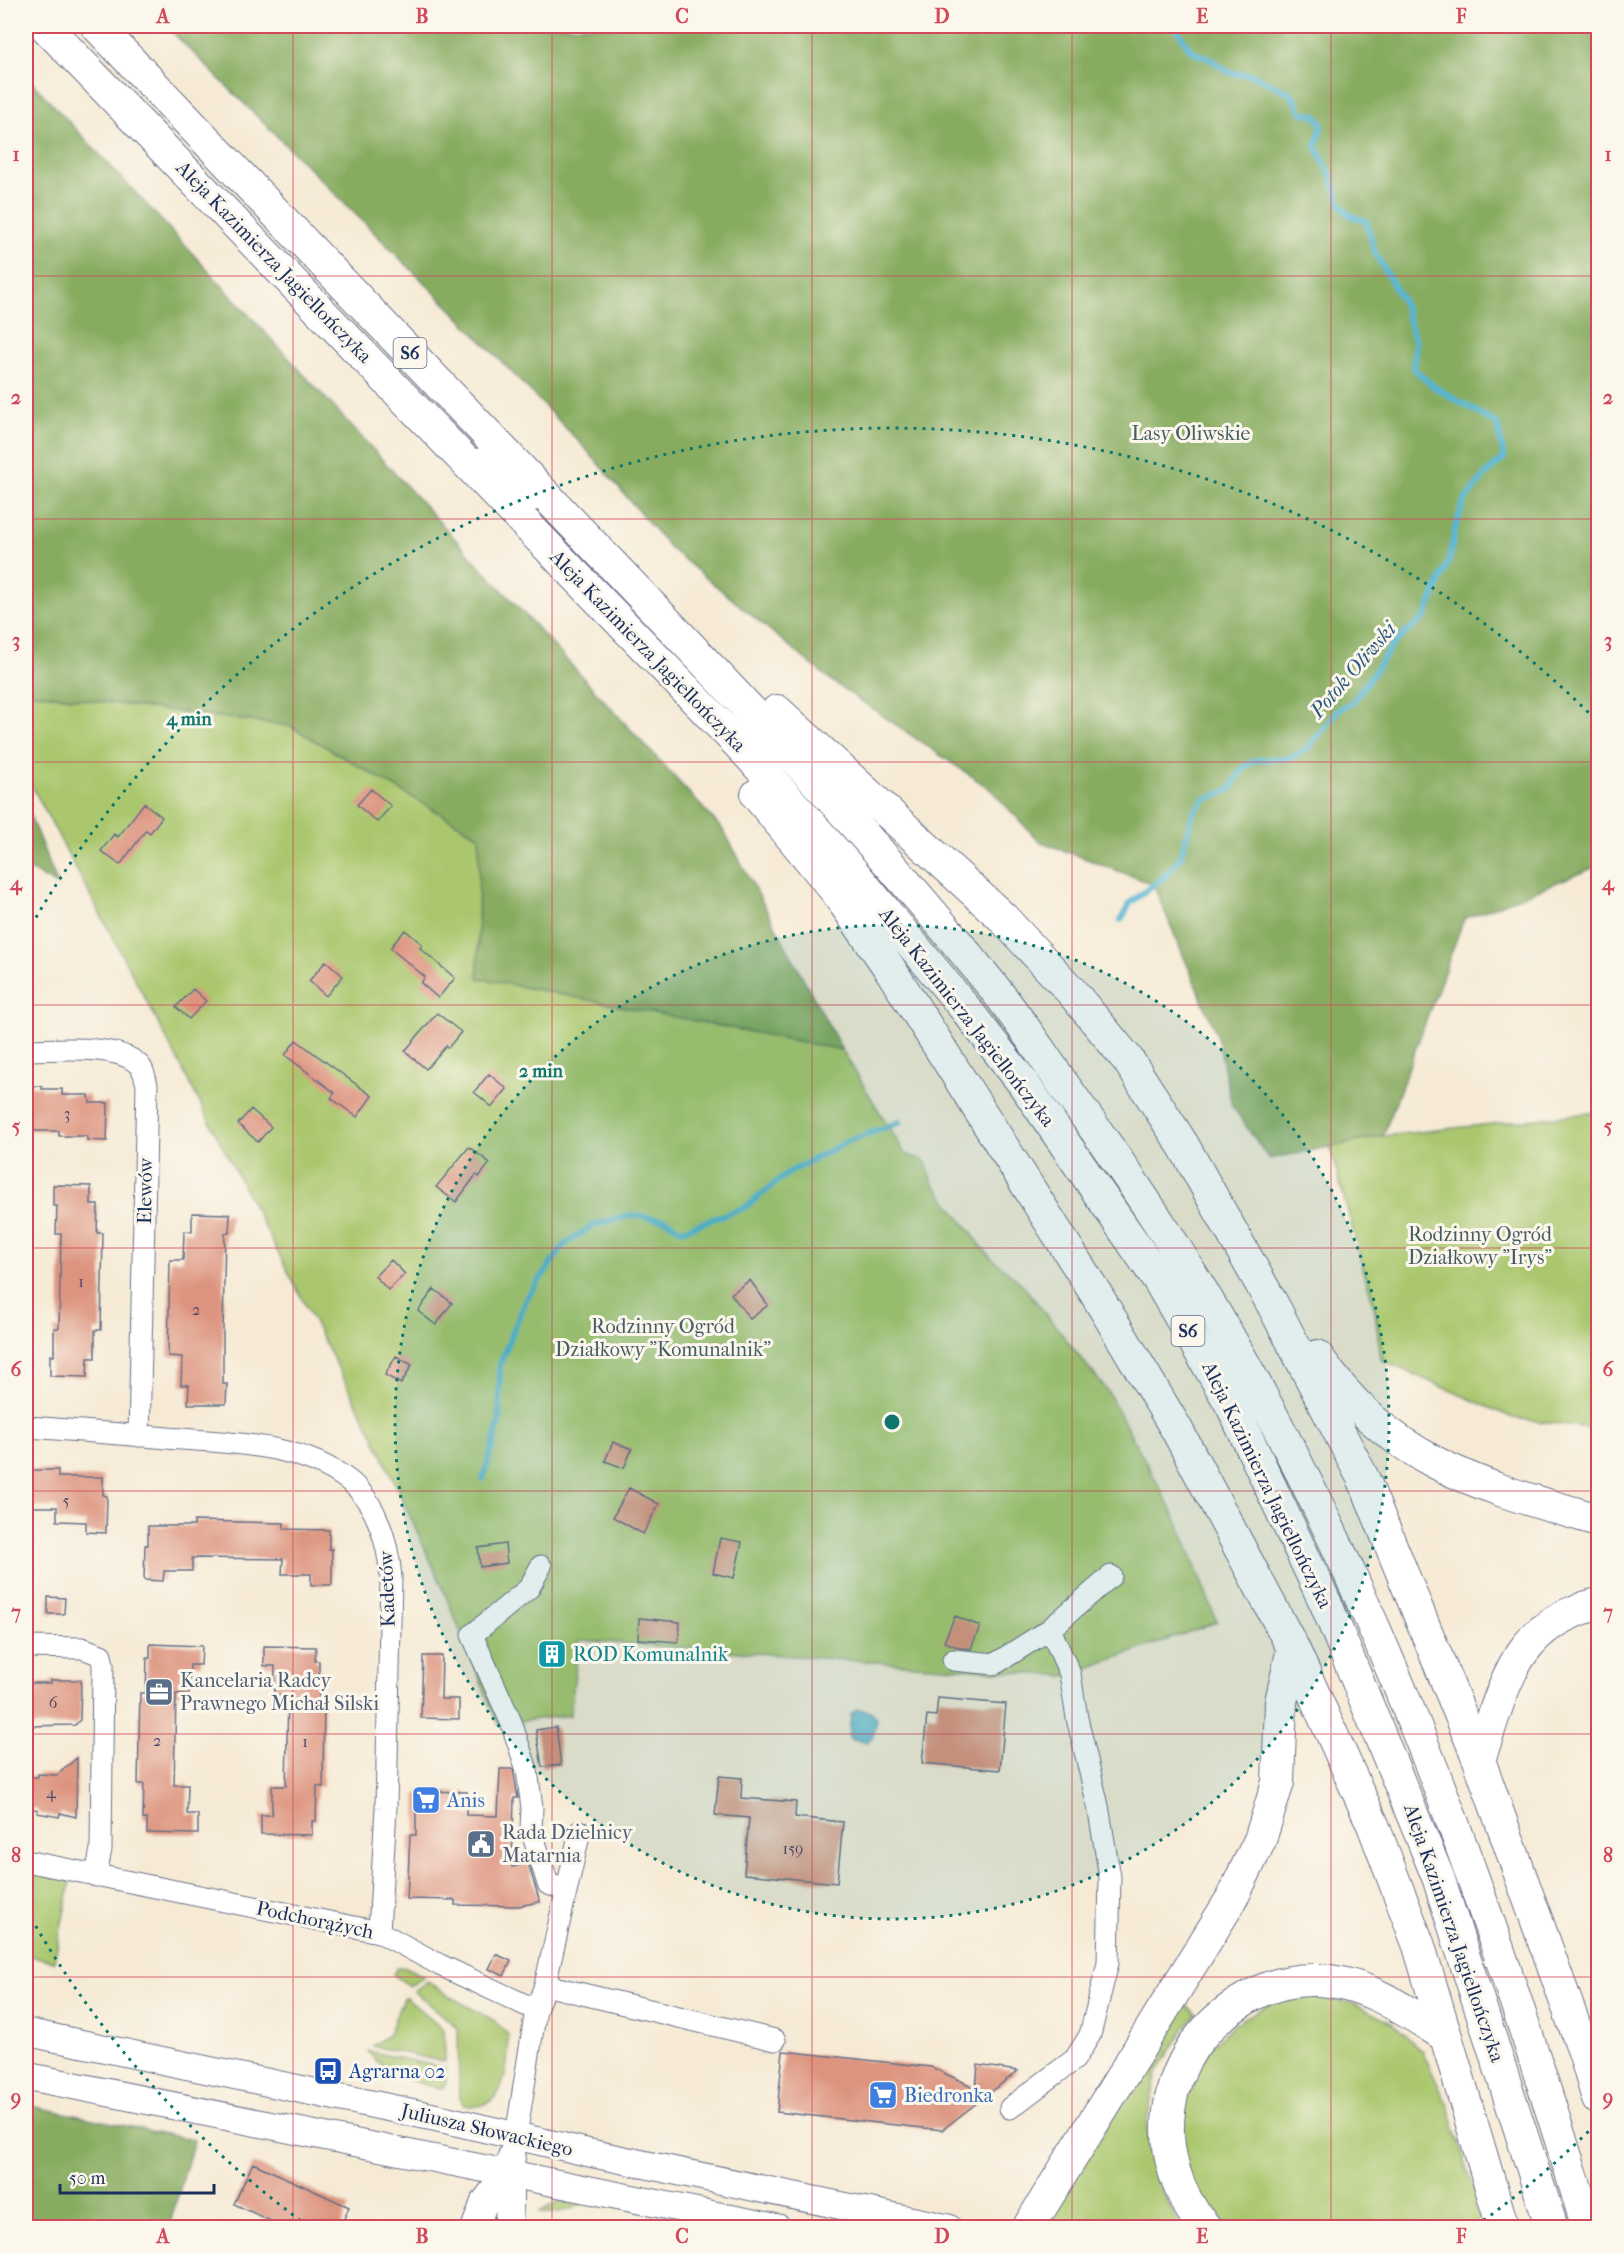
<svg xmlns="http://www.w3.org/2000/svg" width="1624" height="2253" viewBox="0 0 1624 2253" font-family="'IM FELL French Canon',serif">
<rect width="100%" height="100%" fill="#fbf7ec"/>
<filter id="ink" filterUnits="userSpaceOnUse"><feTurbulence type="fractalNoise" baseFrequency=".0167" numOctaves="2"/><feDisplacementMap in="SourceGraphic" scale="12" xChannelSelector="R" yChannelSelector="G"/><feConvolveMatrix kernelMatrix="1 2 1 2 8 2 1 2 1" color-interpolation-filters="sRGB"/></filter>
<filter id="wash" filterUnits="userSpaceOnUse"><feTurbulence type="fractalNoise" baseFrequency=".008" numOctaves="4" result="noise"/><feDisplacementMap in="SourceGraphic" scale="24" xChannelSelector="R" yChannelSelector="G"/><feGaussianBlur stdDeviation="1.35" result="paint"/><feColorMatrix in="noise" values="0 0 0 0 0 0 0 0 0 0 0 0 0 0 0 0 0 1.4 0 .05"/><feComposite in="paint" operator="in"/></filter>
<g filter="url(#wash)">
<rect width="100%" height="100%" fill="#f6ead5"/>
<path fill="#aac76e" stroke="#627b66" stroke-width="1.5" d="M26,692L290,726L479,836L478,978L842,1050L905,1154L925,1161L933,1183L989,1256L1021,1283L1108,1392L1178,1522L1217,1622L1065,1676L579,1640L570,1715L498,1724L441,1584L373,1435L162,1030L26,775Z
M1598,1112V1429L1513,1418L1381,1360L1375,1311L1330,1147L1383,1136Z
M26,1872L71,1880L54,1961L26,1955Z
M406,1967L424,1977L409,1986L393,1974L397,1968Z
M428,1981L451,1997L495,2021L508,2035C509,2065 506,2114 464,2105L459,2096L458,2028L414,1991Z
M1308,1997L1352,2003L1394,2024L1422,2051L1448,2106L1485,2224L1483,2228L1222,2227L1212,2218L1189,2186L1179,2109L1201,2058L1234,2024L1271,2003Z
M403,1998H406L444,2030L445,2062L373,2046L389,2034Z
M1183,2003L1197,2014L1185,2027L1157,2072L1147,2120L1149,2152L1158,2185L1181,2227L1043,2228Z
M368,2051L445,2068L446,2082L443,2088C421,2087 379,2069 368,2051Z
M572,2198L592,2200C577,2207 557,2216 540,2212L558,2202Z"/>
<path fill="#87ac61" stroke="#516e60" stroke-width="1.5" d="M166,26H1598V866L1464,919L1383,1136L1269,1159L1232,1106L1217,1035L1153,884L1039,841L990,789L833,682L671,549L585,448L447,305Z
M26,76L191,252L724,831L842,1050L478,978L479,836L290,726L26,692Z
M26,806L58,885L26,868Z
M26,2105L194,2140L169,2227H26Z"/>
<path fill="#54b6d3" stroke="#387298" stroke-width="1.5" d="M857,1709L870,1711L876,1717L873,1736L867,1742L852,1740L849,1737L851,1714Z"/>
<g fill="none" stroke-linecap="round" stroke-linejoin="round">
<path stroke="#54b6d3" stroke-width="6" d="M1121,920L1130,903L1165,876L1180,858L1193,813L1204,799L1220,794L1232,788L1235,780L1246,765L1256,760L1291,758L1308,748L1339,709L1353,702L1394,643L1425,617L1449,560L1455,529L1463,503L1486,474L1504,458L1497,424L1433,386L1413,368L1416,343L1402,300L1375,253L1366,221L1349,215L1341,206L1332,179L1316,146L1322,124L1315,115L1302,113L1291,94L1253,75L1230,73L1209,58L1197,54L1189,48L1175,26
M483,1479L499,1423L500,1364L526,1299L565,1244L592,1226L630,1215L666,1220L682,1230L746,1207L788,1173L846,1142L900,1122"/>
</g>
<g id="blocks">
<path fill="#dd947f" d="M371,789L391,806L377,822L357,805Z
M144,803L162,817L150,833L146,830L120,865L101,851L114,834L118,837Z
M405,930L422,944L420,948L455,978L438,998L421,983L425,977L390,948Z
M326,961L343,976L326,996L309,981Z
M193,989L206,1001L189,1019L176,1007Z
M437,1013L461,1032L448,1048L446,1046L426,1069L405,1051Z
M296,1040L372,1096L357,1117L331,1098L335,1093L285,1055Z
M489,1074L507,1089L492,1107L474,1092Z
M26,1086H42V1089H62V1095H89L90,1103H108L107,1141L87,1140V1136H59V1131H26Z
M251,1109L271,1127L258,1142L238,1124Z
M469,1147L490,1163L479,1177L476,1175L456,1202L436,1187Z
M53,1185L91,1186V1205H98L97,1233H103L101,1330H95V1358H88L87,1377L50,1376V1355L54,1356V1328H59L61,1234H56L57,1206H53Z
M192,1213L230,1214L229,1233H225L223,1329V1384H227L226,1404H188L189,1385H181L182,1357L168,1356L170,1260H183L184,1231L192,1232Z
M391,1260L405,1274L388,1290L375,1276Z
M750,1280L768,1305L750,1319L731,1294Z
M434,1289L452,1303L436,1325L418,1311Z
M396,1356L412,1365L401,1384L385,1375Z
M613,1442L632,1449L624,1468L605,1461Z
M26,1470H58V1477H103V1495L107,1496L106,1533L86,1532V1522L57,1521V1507H26Z
M629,1488L659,1504L643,1534L613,1517Z
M194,1521L284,1523V1529L329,1530V1549H332V1585H311V1574H282L283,1559L192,1558V1571H164L163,1581L144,1580L145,1545H148V1526H194Z
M720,1538L742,1542L734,1578L713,1573Z
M505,1544L507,1563L480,1567L478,1548Z
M48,1597L65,1598L64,1614H48Z
M955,1616L980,1626L971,1649L961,1648L944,1642Z
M639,1618L680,1622L678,1642L638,1639Z
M150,1644L202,1646L201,1665H190L189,1694H176L174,1785H188L187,1814H198V1834L147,1833V1819H143L144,1784H138L140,1693H146L147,1658H150Z
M264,1646L316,1647L315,1661H319V1696H324L323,1787L317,1786L316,1821H312V1835L261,1834V1815H272V1786H286L288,1695H274L275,1666H264Z
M423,1656H442L441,1699H459V1719L421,1718Z
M51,1680H81L80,1720L75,1725L26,1726V1683H51Z
M938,1698L1006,1704L1000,1770L922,1763L927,1715L936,1716Z
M556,1727L561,1765L542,1767L536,1730Z
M77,1758L76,1817L60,1813L59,1817L37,1813L38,1810L26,1807V1777H38V1774L57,1775Z
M500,1769H513L518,1798H514L512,1867L528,1863L540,1902L518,1906L455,1905V1900L407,1899L410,1835H416V1794H420V1791L467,1792L466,1815L498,1816Z
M719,1776L742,1778L741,1798L796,1802L795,1817L843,1822L837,1883L744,1874L749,1818L715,1815Z
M496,1954L511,1961L504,1976L489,1969Z
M783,2051L931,2067L976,2088L978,2065L1018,2071L942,2130L777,2112Z
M253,2163L349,2207L340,2228H286L234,2204Z"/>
</g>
</g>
<g filter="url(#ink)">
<use href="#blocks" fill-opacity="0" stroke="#687088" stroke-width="1.5"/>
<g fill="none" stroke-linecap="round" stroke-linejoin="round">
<g stroke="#687088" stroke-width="23">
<path id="minor" d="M478,459L535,500
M26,1050C54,1050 116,1043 138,1064C144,1069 145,1078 147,1085L139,1436
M26,1427C73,1430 120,1434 167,1438C227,1443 297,1442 348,1480C377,1502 388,1543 391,1577L386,1808L379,1932
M541,1566L529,1588L472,1635L511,1722L527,1770L532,1808L531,1829L548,1884L566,1890
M26,1647L82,1648L101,1655L103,1665L101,1849L96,1876
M953,1660L995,1664L1050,1629
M26,1861L379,1932L440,1965L536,2010
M545,1985L775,2040
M1010,2108L1075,2059L1090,2035L1108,1963L1110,1877L1098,1806L1077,1718L1070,1674L1050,1629L1111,1576
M516,2136L536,2010L545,1985L580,1831"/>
</g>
<g stroke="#687088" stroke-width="29">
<path id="major" d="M26,2032L443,2119L590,2153L948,2228
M26,2076L778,2228
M475,2228L484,2203L508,2172
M507,2228C513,2203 506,2179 512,2155"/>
</g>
<g stroke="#687088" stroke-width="34">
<path id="highway" d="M45,26L749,755L851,870L968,1012L1023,1083L1158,1279L1232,1406L1326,1604L1438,1877L1552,2228
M97,26C256,192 415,359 575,526C719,676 863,826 994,988C1019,1019 1042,1054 1065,1087C1110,1149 1154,1212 1194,1278C1374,1573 1488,1899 1588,2228
M777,711L1002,917L1071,991L1128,1060L1183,1145L1274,1307L1364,1480L1479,1760L1585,2055L1598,2099
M757,795L836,891L890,969L1096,1294L1177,1430L1293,1648L1373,1825L1419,1946L1503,2228
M1317,1356C1389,1463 1482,1486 1598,1520
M1479,1760C1504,1688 1513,1624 1598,1604
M1028,2228L1231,1900L1260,1840L1278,1782L1281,1702L1293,1648
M1205,2228C1145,2156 1159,2053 1239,2003C1260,1989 1286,1980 1312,1980C1361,1979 1404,2009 1444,2035"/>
</g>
<use href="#minor" stroke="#fff" stroke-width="21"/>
<use href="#major" stroke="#fff" stroke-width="27"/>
<use href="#highway" stroke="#fff" stroke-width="32"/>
</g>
</g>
<path fill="none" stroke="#d1495b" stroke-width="1.5" stroke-opacity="0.55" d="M293,26V2228M552,26V2228M812,26V2228M1072,26V2228M1331,26V2228M26,276H1598M26,519H1598M26,762H1598M26,1005H1598M26,1248H1598M26,1491H1598M26,1734H1598M26,1977H1598"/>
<circle cx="892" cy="1422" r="497" fill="#0f766e" fill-opacity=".12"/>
<g fill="none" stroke="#0f766e" stroke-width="3" stroke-dasharray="3 6">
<circle cx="892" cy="1422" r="497"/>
<path d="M1595 2125A994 994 0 0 1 1476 2226M308 2226A994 994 0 0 1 27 1911M27 933A994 994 0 0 1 1595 719"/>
</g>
<defs>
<g id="building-square" transform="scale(1.5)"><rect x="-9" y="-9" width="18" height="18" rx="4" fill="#0f9aa8" stroke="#fbf7ec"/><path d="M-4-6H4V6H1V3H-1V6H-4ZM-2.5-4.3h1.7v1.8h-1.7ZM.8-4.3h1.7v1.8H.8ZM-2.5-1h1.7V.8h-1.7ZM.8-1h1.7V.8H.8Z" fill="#fff"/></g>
<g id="office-square" transform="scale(1.5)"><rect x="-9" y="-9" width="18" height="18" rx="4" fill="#5c6f8a" stroke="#fbf7ec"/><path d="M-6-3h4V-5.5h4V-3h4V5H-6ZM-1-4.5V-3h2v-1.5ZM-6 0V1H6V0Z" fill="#fff"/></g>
<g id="supermarket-square" transform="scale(1.5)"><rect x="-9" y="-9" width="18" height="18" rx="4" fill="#3f7fe0" stroke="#fbf7ec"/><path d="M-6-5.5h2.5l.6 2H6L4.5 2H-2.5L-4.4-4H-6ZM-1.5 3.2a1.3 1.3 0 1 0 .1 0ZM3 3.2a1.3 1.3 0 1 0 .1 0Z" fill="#fff"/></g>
<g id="civic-square" transform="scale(1.5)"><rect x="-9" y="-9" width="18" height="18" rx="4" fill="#5c6f8a" stroke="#fbf7ec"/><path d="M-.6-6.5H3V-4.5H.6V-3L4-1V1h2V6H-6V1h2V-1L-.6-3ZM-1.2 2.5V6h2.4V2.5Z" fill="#fff"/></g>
<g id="bus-square" transform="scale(1.5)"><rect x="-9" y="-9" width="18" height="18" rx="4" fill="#1a4fb4" stroke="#fbf7ec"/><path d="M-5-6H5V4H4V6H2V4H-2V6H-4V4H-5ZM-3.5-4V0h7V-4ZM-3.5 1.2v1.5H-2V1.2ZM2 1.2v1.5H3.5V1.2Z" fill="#fff"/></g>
</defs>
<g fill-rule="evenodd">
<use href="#building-square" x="552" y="1654"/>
<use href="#office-square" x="159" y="1692"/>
<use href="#supermarket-square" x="426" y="1800"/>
<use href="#civic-square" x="481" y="1844"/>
<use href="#bus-square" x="328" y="2071"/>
<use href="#supermarket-square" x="883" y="2095"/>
</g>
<g text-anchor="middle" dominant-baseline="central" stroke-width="6" stroke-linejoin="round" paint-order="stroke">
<g font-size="16" fill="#4c4866">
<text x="67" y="1113">3</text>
<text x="81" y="1281">1</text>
<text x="196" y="1309">2</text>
<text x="66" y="1500">5</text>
<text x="53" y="1702">6</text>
<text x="157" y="1740">2</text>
<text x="305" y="1741">1</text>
<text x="51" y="1792">4</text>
<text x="793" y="1848">159</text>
</g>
<g fill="#fbf7ec" stroke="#5e6b89" stroke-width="1.5">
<rect x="393.5" y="338" width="33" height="30" rx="4.5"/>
<rect x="1171.5" y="1316" width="33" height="30" rx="4.5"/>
</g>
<g font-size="18" font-weight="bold" fill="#1b2f5e">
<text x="410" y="353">S6</text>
<text x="1188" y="1331">S6</text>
</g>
<g font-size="20" fill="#1b2f5e" stroke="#fbf7ec">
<text transform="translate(274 262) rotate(46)">Aleja Kazimierza Jagiellończyka</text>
<text transform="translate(648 651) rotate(46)">Aleja Kazimierza Jagiellończyka</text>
<text transform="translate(967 1017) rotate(52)">Aleja Kazimierza Jagiellończyka</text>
<text transform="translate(145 1191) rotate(-89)">Elewów</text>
<text transform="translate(1267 1485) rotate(64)">Aleja Kazimierza Jagiellończyka</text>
<text transform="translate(387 1589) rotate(-92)">Kadetów</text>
<text transform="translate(315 1920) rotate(12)">Podchorążych</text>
<text transform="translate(1454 1933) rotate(71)">Aleja Kazimierza Jagiellończyka</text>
<text transform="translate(487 2130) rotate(13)">Juliusza Słowackiego</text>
</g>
<g font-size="20" fill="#465d63" stroke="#fbf7ec">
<text x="1191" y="433">Lasy Oliwskie</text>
<text x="1480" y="1234">Rodzinny Ogród<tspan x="1480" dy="23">Działkowy "Irys"</tspan></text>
<text x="663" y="1326">Rodzinny Ogród<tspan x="663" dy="23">Działkowy "Komunalnik"</tspan></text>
</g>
<g font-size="20" fill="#0d838f" stroke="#fbf7ec" text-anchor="start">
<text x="573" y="1654">ROD Komunalnik</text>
</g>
<g font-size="20" fill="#4e5e75" stroke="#fbf7ec" text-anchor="start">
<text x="180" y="1680">Kancelaria Radcy<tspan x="180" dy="23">Prawnego Michał Silski</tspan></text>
<text x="502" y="1832">Rada Dzielnicy<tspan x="502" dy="23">Matarnia</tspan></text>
</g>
<g font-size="20" fill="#366cbe" stroke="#fbf7ec" text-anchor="start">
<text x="447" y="1800">Anis</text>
<text x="904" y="2095">Biedronka</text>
</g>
<g font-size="20" fill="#164399" stroke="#fbf7ec" text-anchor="start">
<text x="349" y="2071">Agrarna 02</text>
</g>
<g font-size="21" font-style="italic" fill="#2c5881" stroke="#fbf7ec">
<text transform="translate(1353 670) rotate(-49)">Potok Oliwski</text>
</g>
</g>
<circle cx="892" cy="1422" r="9" fill="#0f766e" stroke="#fbf7ec" stroke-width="3"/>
<g font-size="18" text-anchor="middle" font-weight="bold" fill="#0f766e" stroke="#fbf7ec" stroke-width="6" stroke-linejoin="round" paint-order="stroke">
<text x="189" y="725">4 min</text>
<text x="541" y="1077">2 min</text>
</g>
<rect width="1624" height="2253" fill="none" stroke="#fbf7ec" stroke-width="66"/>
<path d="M60 2184v9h154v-9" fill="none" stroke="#1b2f5e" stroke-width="3"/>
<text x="69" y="2184" font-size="18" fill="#1b2f5e" stroke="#fbf7ec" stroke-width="4.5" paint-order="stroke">50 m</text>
<rect x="33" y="33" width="1558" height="2187" fill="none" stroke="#d1495b" stroke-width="2"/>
<g font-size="20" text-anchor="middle" font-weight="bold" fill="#d1495b">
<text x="163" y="23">A</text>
<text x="422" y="23">B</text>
<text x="682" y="23">C</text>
<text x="942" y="23">D</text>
<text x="1202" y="23">E</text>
<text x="1461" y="23">F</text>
<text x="16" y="161">1</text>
<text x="1608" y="161">1</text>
<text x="16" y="404">2</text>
<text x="1608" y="404">2</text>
<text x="16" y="647">3</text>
<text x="1608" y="647">3</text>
<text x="16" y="890">4</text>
<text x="1608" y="890">4</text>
<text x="16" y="1133">5</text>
<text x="1608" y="1133">5</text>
<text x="16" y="1376">6</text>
<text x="1608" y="1376">6</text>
<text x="16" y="1619">7</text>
<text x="1608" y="1619">7</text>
<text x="16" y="1862">8</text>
<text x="1608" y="1862">8</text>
<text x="16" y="2105">9</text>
<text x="1608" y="2105">9</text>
<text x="163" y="2243">A</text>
<text x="422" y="2243">B</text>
<text x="682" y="2243">C</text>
<text x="942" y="2243">D</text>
<text x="1202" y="2243">E</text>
<text x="1461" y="2243">F</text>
</g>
</svg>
